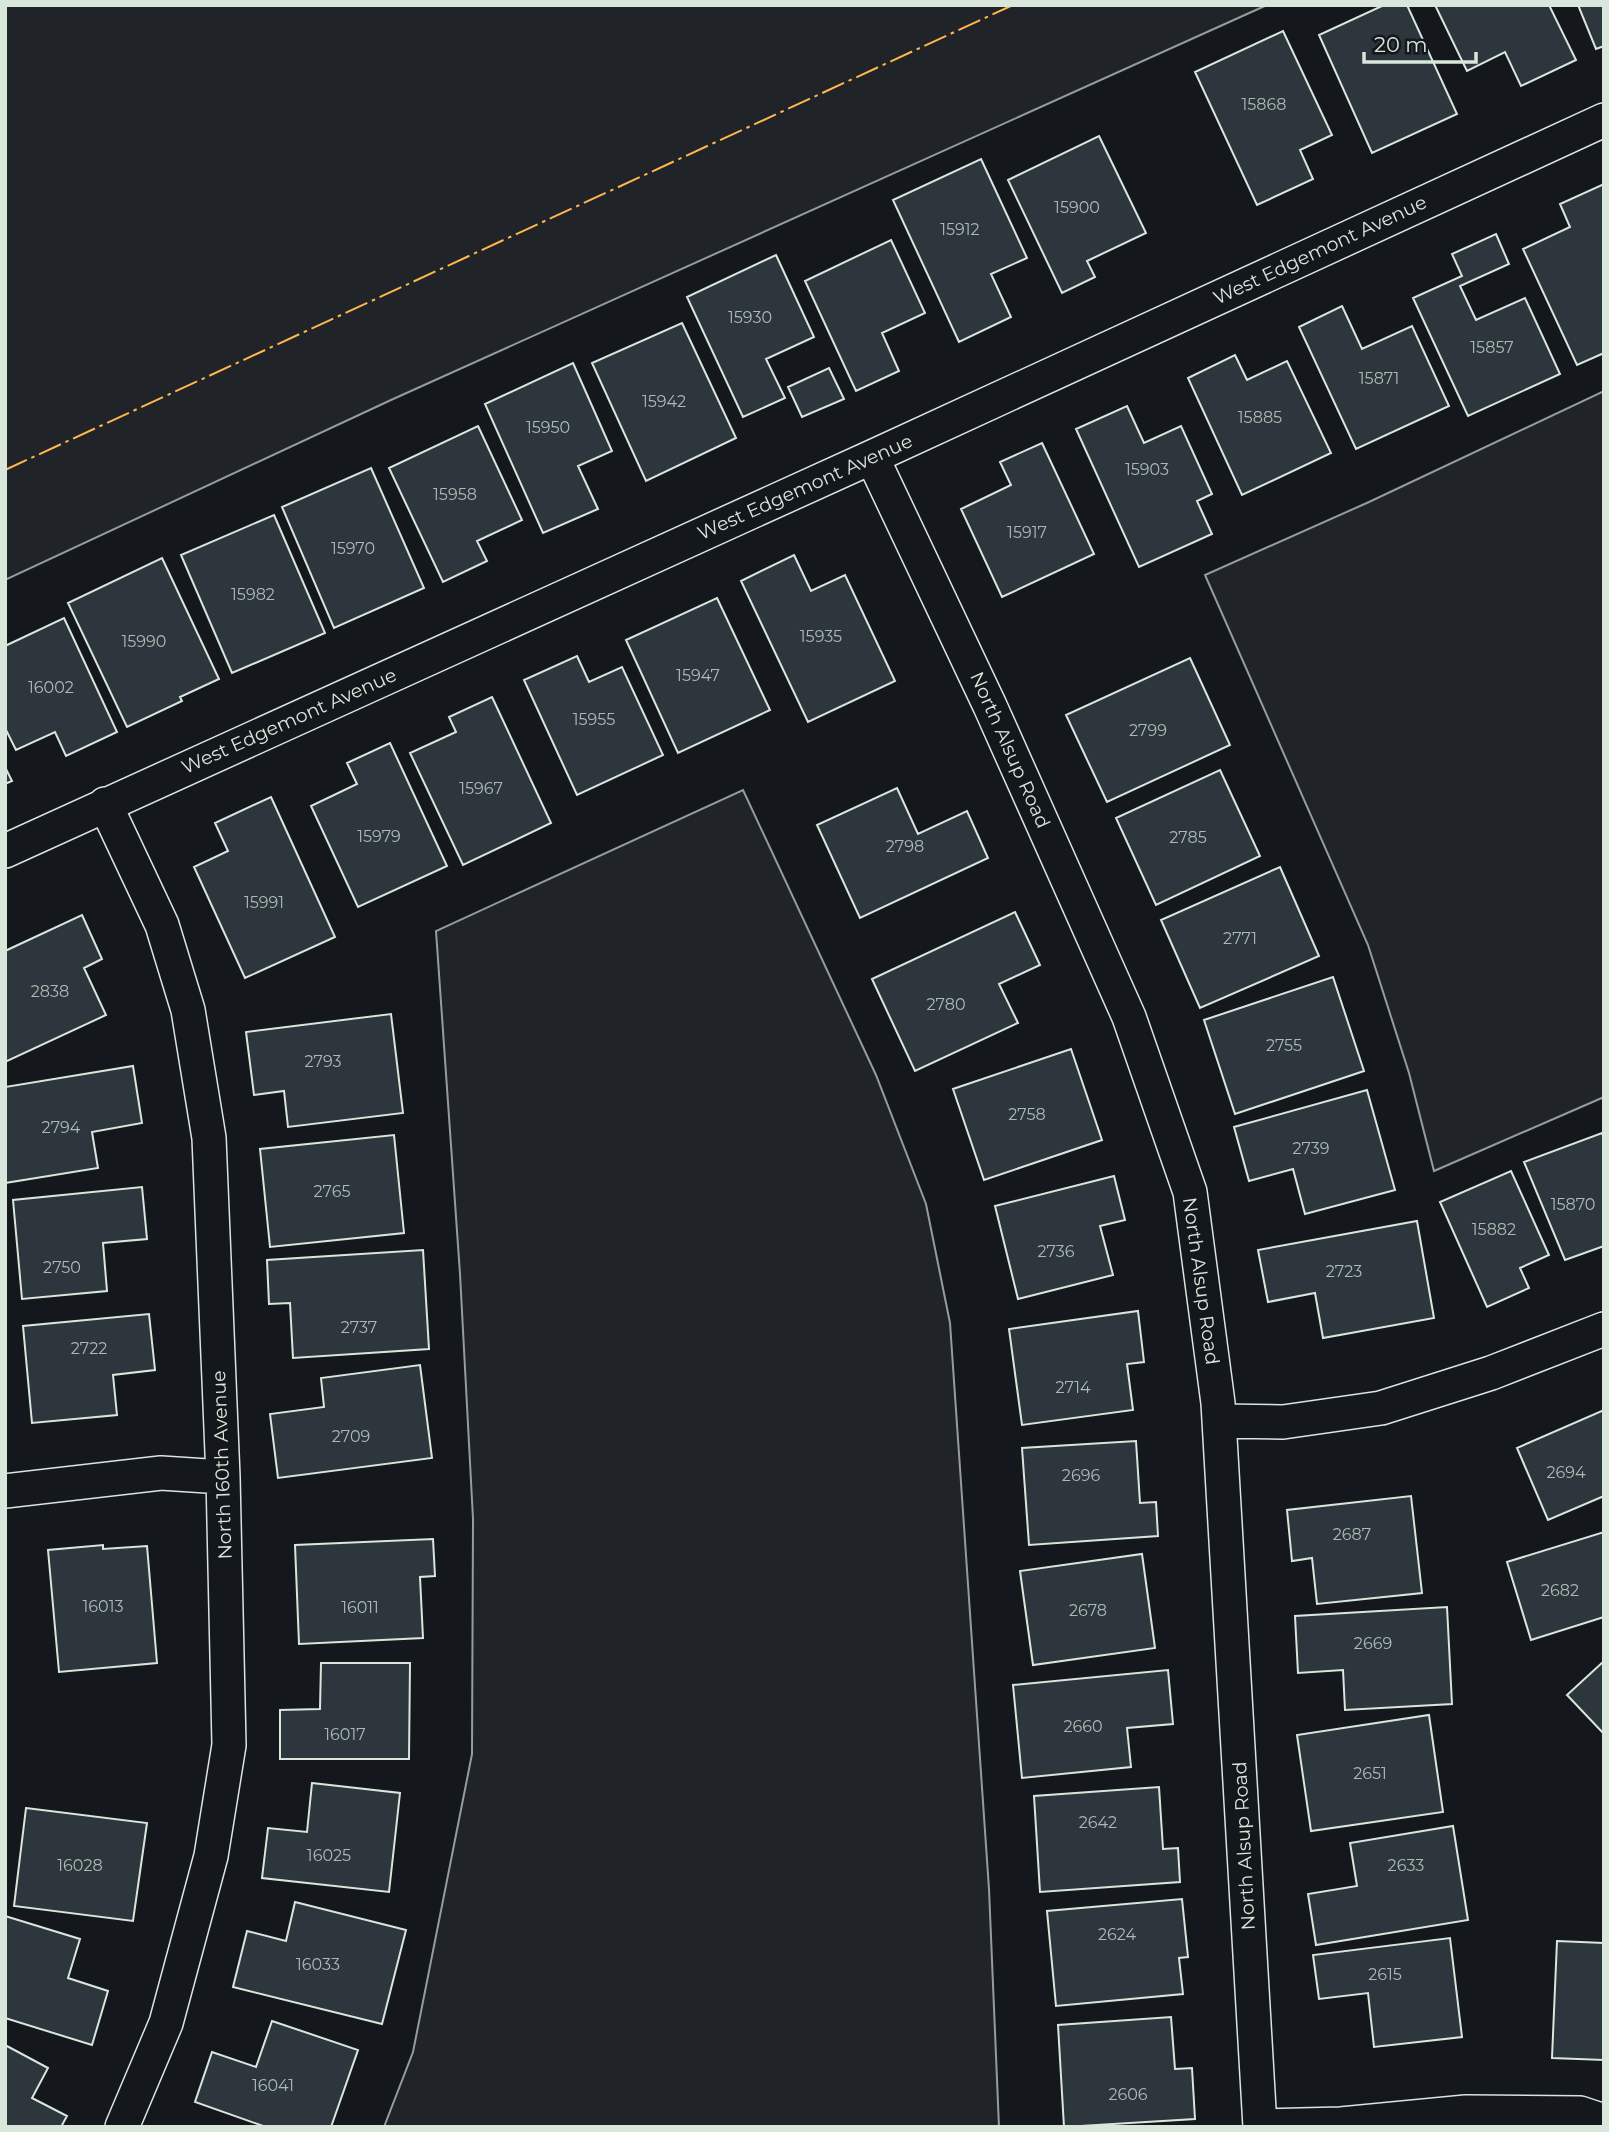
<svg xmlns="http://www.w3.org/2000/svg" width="1609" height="2132" viewBox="0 0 1609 2132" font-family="Montserrat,sans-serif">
<rect width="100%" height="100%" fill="#14181c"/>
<path fill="#202428" stroke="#939e99" stroke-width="2" d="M5,5H1267L391,400L5,580Z
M1604,391V1097L1434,1171L1409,1073L1368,945L1205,575L1369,502Z
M743,790L876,1075L926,1204L950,1323L989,1889L999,2127H384L413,2052L472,1754L473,1519L460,1274L436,931Z"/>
<path fill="#2c363c" stroke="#d8e6dc" stroke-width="2" d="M1384,5H1407L1457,114L1372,153L1319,35Z
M1435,5H1549L1576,60L1521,86L1505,52L1467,71Z
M1578,5H1604V46L1596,49Z
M1283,31L1332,135L1300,150L1313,179L1257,205L1195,72Z
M1099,136L1146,233L1087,261L1095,277L1062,293L1008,180Z
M981,159L1027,258L991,274L1011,317L959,342L893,200Z
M1604,184V353L1577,365L1523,249L1570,227L1560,204Z
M1496,234L1509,264L1460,286L1476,320L1525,298L1560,374L1468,416L1413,298L1462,276L1452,254Z
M891,240L925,313L882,333L899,371L856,391L805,281Z
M776,255L814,337L766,359L785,398L743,417L687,297Z
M1342,306L1362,349L1412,326L1449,406L1356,449L1299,327Z
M682,323L736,438L646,481L592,363Z
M1235,355L1247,380L1287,361L1331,453L1242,495L1188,378Z
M573,363L612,451L578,466L598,509L543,533L485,404Z
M829,368L844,399L802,417L788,387Z
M1127,406L1144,443L1181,426L1212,494L1197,501L1212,534L1139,567L1076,429Z
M478,426L522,520L477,541L487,561L443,582L389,468Z
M1042,443L1094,554L1002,597L961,509L1011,485L1000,462Z
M371,468L424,588L334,628L282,507Z
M274,515L325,633L232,673L181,555Z
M794,555L811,591L845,575L895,681L808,722L741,581Z
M162,558L219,679L180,697L182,701L127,727L68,603Z
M717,598L770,710L678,753L626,640Z
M64,618L117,732L66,756L55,732L16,750L5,728V646Z
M577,656L589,682L622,667L663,755L577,795L524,680Z
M1190,658L1230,745L1107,802L1066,715Z
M492,697L551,823L463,865L410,753L456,732L449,717Z
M390,743L447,866L358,907L311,806L357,784L347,763Z
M5,767L12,781L5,784Z
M1220,770L1260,856L1156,905L1116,818Z
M897,788L918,834L967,811L988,858L860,918L817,825Z
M271,797L335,937L245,978L194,867L228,851L215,823Z
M1280,867L1319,956L1200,1008L1161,920Z
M1015,912L1040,965L999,984L1018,1023L915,1071L872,979Z
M82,915L102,959L84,968L106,1015L5,1062V951Z
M1333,977L1364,1071L1235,1114L1204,1020Z
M391,1014L403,1113L288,1127L284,1091L254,1095L246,1032Z
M1071,1049L1102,1140L984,1180L953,1089Z
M133,1066L142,1123L92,1132L98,1168L5,1183V1087Z
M1367,1090L1395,1190L1305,1214L1293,1169L1249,1181L1234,1127Z
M1602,1133L1604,1138V1246L1565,1260L1524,1162Z
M394,1135L404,1233L270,1247L260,1149Z
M1511,1171L1549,1255L1520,1268L1529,1288L1487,1307L1440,1202Z
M1114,1176L1125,1220L1100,1226L1113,1275L1018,1299L995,1206Z
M142,1187L147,1239L103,1243L107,1291L22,1299L13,1200Z
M1417,1221L1434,1318L1323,1338L1315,1293L1268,1302L1258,1250Z
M423,1250L429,1349L293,1358L290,1303L269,1304L267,1260Z
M1138,1311L1144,1362L1127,1364L1133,1410L1022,1425L1009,1329Z
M149,1314L155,1370L113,1375L117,1415L32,1423L23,1326Z
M420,1365L432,1458L278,1478L270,1414L324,1407L321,1378Z
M1604,1410V1496L1548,1520L1517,1448Z
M1136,1441L1140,1503L1156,1502L1158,1536L1029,1545L1022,1448Z
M1411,1496L1422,1593L1317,1604L1312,1558L1292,1561L1287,1510Z
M1604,1532V1617L1531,1640L1507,1562Z
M433,1539L435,1576L420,1577L423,1638L299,1644L295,1545Z
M103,1545V1549L147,1546L157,1663L59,1672L48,1550Z
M1142,1554L1155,1648L1033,1665L1020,1571Z
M1447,1607L1452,1704L1345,1710L1343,1670L1298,1673L1295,1616Z
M1604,1661V1734L1567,1695Z
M321,1663H410L409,1759H280V1710L320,1709Z
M1168,1670L1173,1724L1127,1728L1131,1767L1022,1778L1013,1685Z
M1429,1715L1443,1812L1311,1831L1297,1735Z
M312,1783L400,1793L389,1892L262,1878L268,1828L307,1832Z
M1159,1787L1163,1849L1178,1848L1180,1882L1040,1892L1034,1796Z
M26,1808L147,1823L133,1921L14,1906Z
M1453,1826L1468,1920L1316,1945L1308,1894L1357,1886L1350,1843Z
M1182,1899L1188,1957L1179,1958L1183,1994L1056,2006L1047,1911Z
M295,1902L406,1930L382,2024L233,1987L247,1931L286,1941Z
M5,1916L80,1939L68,1978L108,1991L92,2045L5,2018Z
M1450,1938L1462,2037L1374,2047L1368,1993L1319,1999L1313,1955Z
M1557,1941L1604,1943V2060L1552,2058Z
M1171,2017L1175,2069L1192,2068L1195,2119L1064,2127L1058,2025Z
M272,2021L358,2050L331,2127H266L195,2102L212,2052L256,2067Z
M5,2045L48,2068L32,2098L67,2116L61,2127H5Z"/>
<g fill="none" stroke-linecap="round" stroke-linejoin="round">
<g stroke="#d8e6dc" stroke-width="36">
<path id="minor" d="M872,457L990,706L1129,1017L1190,1192L1218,1403L1260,2127
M105,804L162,925L188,1010L209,1138L223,1477L229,1745L211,1856L166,2023L122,2127
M5,851L872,457L1604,120
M1219,1421L1283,1422L1381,1408L1491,1373L1604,1329
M5,1491L161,1473L223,1477
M1260,2126L1341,2124L1466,2112L1580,2113L1604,2121"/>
</g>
<use href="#minor" stroke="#14181c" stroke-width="33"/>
<path stroke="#ffb74d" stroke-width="2" stroke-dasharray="24 5 3.5 5" stroke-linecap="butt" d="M5,470L1013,5"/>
</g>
<g text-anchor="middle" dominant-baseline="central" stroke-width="5" stroke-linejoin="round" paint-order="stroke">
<g font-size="16" fill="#adbab4">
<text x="1264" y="104">15868</text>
<text x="1077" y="207">15900</text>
<text x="960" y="229">15912</text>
<text x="750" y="317">15930</text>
<text x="1492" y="347">15857</text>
<text x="1379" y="378">15871</text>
<text x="664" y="401">15942</text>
<text x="1260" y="417">15885</text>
<text x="548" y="427">15950</text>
<text x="1147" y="469">15903</text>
<text x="455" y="494">15958</text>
<text x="1027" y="532">15917</text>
<text x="353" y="548">15970</text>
<text x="253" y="594">15982</text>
<text x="821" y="636">15935</text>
<text x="144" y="641">15990</text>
<text x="698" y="675">15947</text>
<text x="51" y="687">16002</text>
<text x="594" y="719">15955</text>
<text x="1148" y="730">2799</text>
<text x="481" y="788">15967</text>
<text x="379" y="836">15979</text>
<text x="1188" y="837">2785</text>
<text x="905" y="846">2798</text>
<text x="264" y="902">15991</text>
<text x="1240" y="938">2771</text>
<text x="50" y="991">2838</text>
<text x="946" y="1004">2780</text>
<text x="1284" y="1045">2755</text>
<text x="323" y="1061">2793</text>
<text x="1027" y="1114">2758</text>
<text x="61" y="1127">2794</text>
<text x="1311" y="1148">2739</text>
<text x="332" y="1191">2765</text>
<text x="1573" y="1204">15870</text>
<text x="1494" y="1229">15882</text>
<text x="1056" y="1251">2736</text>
<text x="62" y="1267">2750</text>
<text x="1344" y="1271">2723</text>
<text x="359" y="1327">2737</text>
<text x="89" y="1348">2722</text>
<text x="1073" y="1387">2714</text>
<text x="351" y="1436">2709</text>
<text x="1566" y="1472">2694</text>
<text x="1081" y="1475">2696</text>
<text x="1352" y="1534">2687</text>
<text x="1560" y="1590">2682</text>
<text x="103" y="1606">16013</text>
<text x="360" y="1607">16011</text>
<text x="1088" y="1610">2678</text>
<text x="1373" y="1643">2669</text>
<text x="1083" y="1726">2660</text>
<text x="345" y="1734">16017</text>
<text x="1370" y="1773">2651</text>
<text x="1098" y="1822">2642</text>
<text x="329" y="1855">16025</text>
<text x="80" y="1865">16028</text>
<text x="1406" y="1865">2633</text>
<text x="1117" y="1934">2624</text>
<text x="318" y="1964">16033</text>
<text x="1385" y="1974">2615</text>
<text x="273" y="2085">16041</text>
<text x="1128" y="2094">2606</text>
</g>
<g font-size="19" fill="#d8e6dc" stroke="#14181c">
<text transform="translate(1320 250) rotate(-25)">West Edgemont Avenue</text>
<text transform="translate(805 487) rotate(-24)">West Edgemont Avenue</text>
<text transform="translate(289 721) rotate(-24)">West Edgemont Avenue</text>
<text transform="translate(1010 750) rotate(66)">North Alsup Road</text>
<text transform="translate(1201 1281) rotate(82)">North Alsup Road</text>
<text transform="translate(222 1465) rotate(-92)">North 160th Avenue</text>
<text transform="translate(1244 1846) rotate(-93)">North Alsup Road</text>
</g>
</g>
<rect width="1609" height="2132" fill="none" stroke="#d8e6dc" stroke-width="14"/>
<path d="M1364 52v10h112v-10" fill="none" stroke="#d8e6dc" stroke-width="3.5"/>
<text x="1374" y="52" font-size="21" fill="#d8e6dc" stroke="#14181c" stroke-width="5" paint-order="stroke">20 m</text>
</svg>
